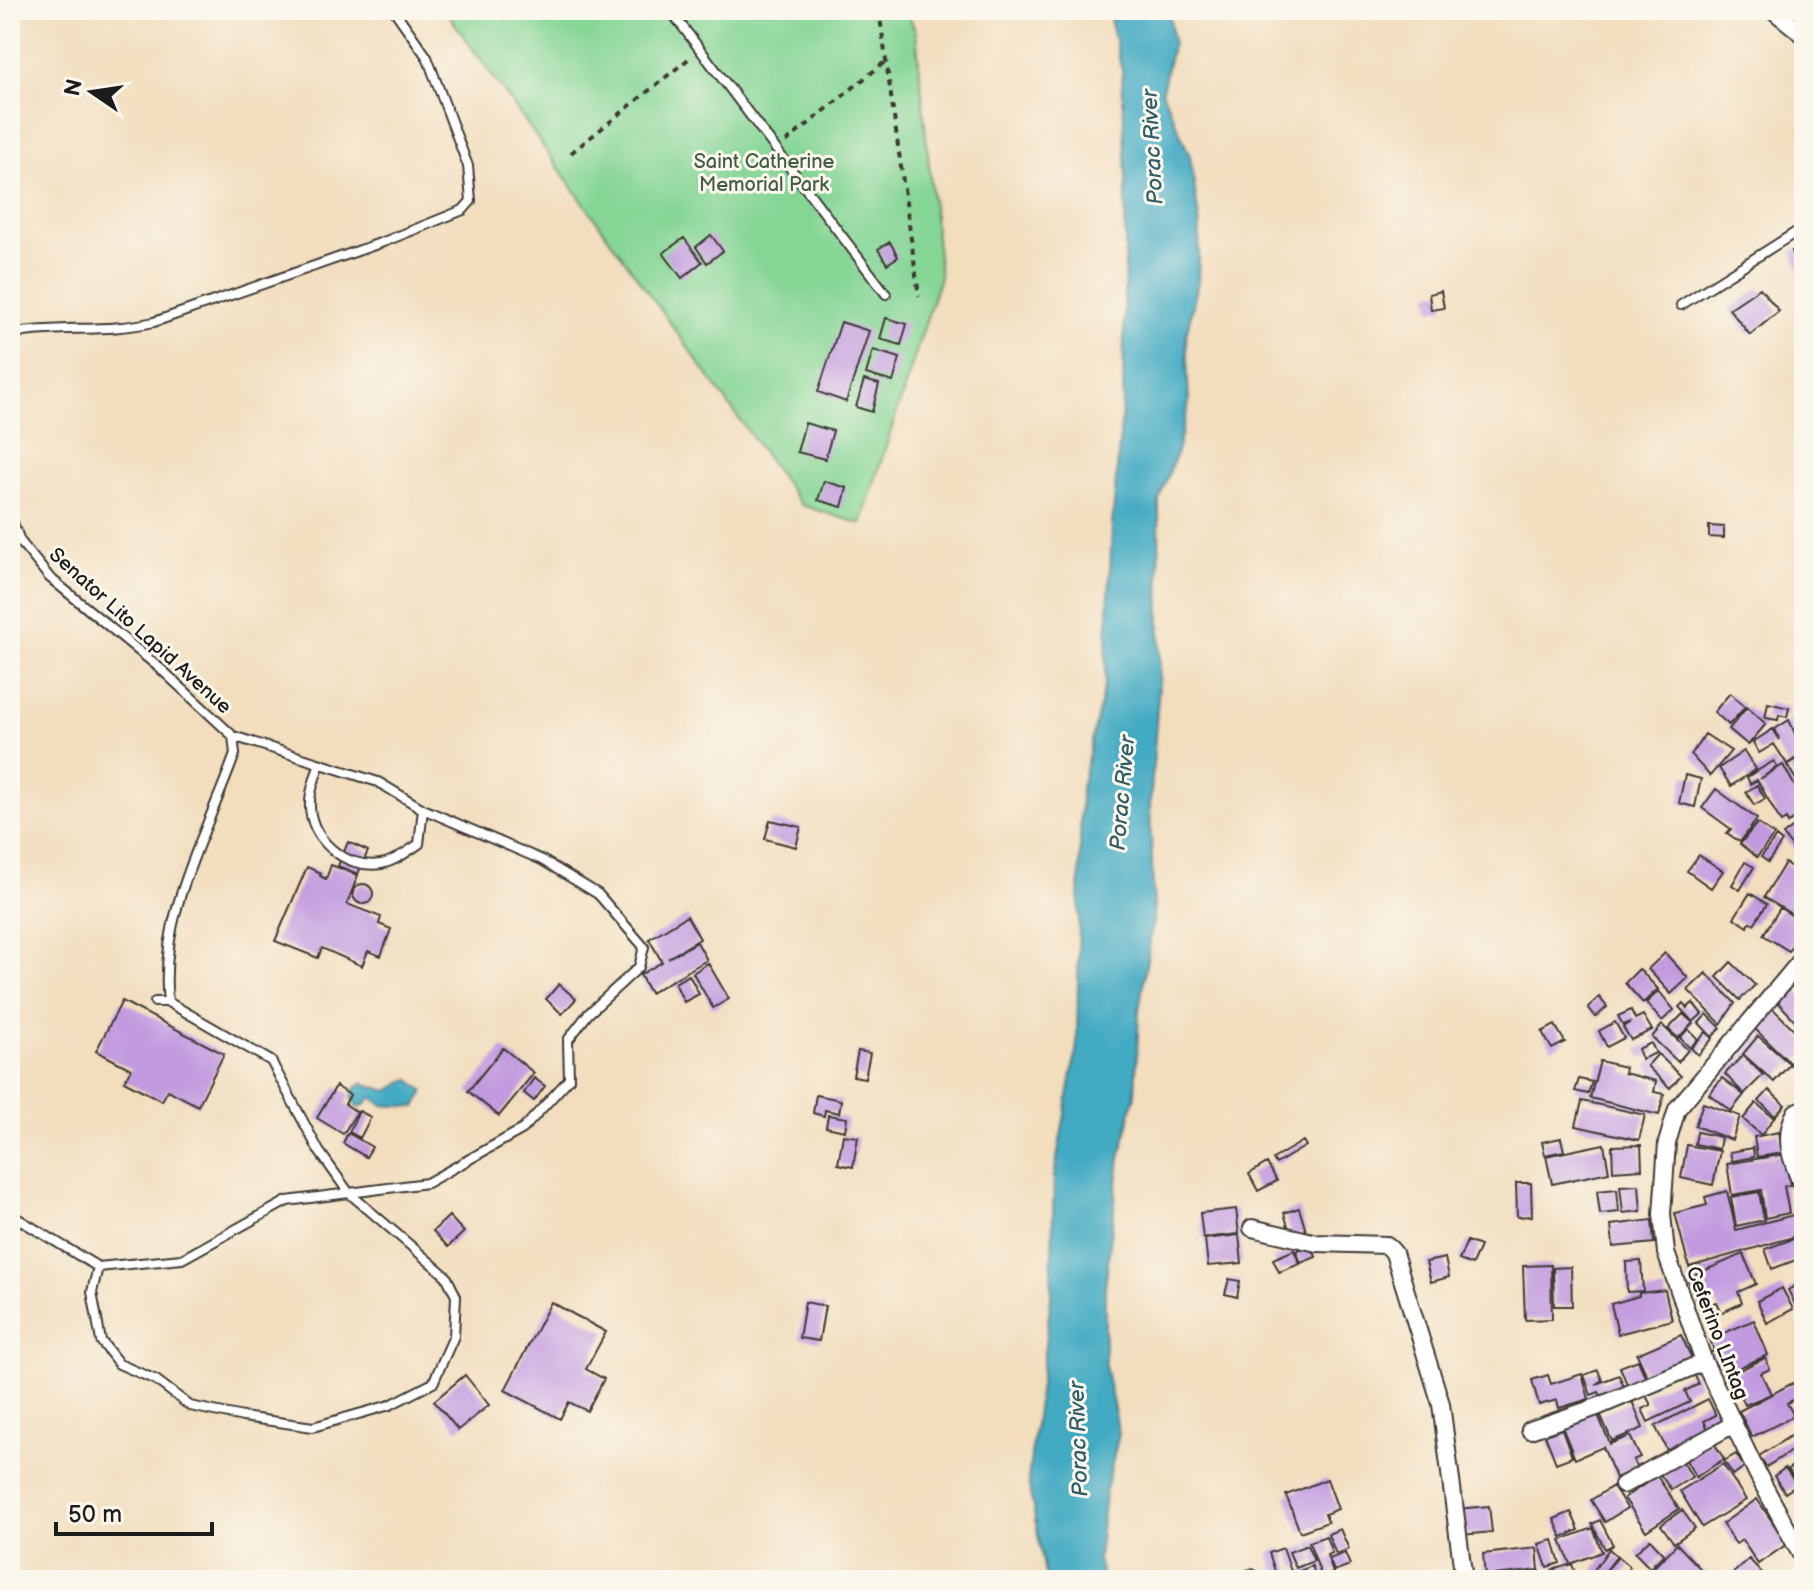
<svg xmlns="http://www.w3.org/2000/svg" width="1814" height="1590" viewBox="0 0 1814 1590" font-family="'Balsamiq Sans',sans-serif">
<rect width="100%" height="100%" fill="#fbf7ec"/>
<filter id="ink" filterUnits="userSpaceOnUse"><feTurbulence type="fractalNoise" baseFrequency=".0125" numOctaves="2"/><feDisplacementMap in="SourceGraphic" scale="16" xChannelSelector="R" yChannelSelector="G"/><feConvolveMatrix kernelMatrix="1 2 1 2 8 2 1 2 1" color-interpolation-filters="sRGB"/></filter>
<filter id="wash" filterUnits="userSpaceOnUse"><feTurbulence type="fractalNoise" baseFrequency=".006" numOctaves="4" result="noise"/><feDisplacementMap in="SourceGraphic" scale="32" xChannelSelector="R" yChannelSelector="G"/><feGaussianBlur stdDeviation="1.8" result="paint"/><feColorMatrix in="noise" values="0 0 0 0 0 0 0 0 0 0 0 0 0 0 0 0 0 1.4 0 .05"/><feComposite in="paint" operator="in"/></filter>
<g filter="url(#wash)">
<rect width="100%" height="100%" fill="#f2ddbd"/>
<path fill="#85d595" stroke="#507858" stroke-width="2" d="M445,10H907L916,33L940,277L861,524L801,505Z"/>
<path fill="#43aac3" stroke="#306370" stroke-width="2" d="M1108,10H1169L1173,42L1162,91L1190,156L1200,225L1198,283L1186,336L1189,403L1177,452L1159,500L1160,669L1150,807L1154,915L1139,1011L1135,1095L1120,1158L1105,1288V1365L1119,1434L1105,1494L1098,1559L1103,1580H1046L1028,1480L1051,1297L1054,1176L1077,1045L1081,788L1105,683L1112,526L1123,399L1126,179L1122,71Z
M409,1079L424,1091L416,1107L382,1105L371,1097L365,1105L357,1107L352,1099L354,1090L362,1083L388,1091Z"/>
<g id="blocks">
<path fill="#c19adf" d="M711,235L723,251L707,263L696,247Z
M684,238L702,262L682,278L663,253Z
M890,242L898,257L887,264L878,249Z
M1804,247V283L1792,251Z
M1760,288L1779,311L1750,335L1729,309Z
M1441,291L1444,308L1431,310L1429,294Z
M886,318L907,324L901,345L880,339Z
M841,322L869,331L846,402L818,392Z
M873,350L900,358L893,382L866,374Z
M864,380L879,384L872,412L856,407Z
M805,423L833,431L825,459L797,452Z
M824,481L847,488L842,507L818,500Z
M1709,526L1724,527V538L1709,537Z
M1730,693L1745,707L1729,725L1714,712Z
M1768,703L1789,708L1787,717L1779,715L1778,720L1765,718Z
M1747,707L1766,724L1748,745L1729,729Z
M1789,720L1804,753L1787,764L1774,744L1759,753L1753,742L1773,729L1780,740L1775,729Z
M1705,734L1731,751L1710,776L1691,755Z
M1744,751L1756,769L1731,786L1719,768Z
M1804,754V792L1787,765Z
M1774,761L1777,767L1760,779L1783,765L1804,802V808L1798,812L1800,816L1788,823L1786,819L1781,822L1757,780L1750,784L1747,777Z
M1685,775L1701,779L1695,807L1679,803Z
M1757,785L1765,799L1754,805L1746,792Z
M1716,789L1757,819L1740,842L1727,833L1731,829L1702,808Z
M1804,819V840L1794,849L1783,835Z
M770,820L801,827L796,847L765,839Z
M1757,823L1774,835L1757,857L1740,844Z
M1776,837L1782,842L1768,862L1761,857Z
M348,842L368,851L358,874L338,866Z
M1699,855L1723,871L1711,888L1687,871Z
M1745,862L1754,867L1740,890L1732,885Z
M1785,863L1804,875V922L1764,897Z
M331,865L358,875L347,904L381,917L379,924L391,929L381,956L368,951L362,966L322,948L318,958L275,941L307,867L321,873L320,876L326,879Z
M353 894a10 10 0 1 1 20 0a10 10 0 1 1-20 0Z
M1750,893L1767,904L1754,924L1750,922L1748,927L1734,918Z
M1780,908L1804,923L1789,951L1763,935Z
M687,916L700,939L668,958L697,942L707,960L650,993L640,975L662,962L649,939Z
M1665,953L1688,978L1671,994L1648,969Z
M1731,962L1755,985L1740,1000L1717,977Z
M708,963L729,999L713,1008L693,973Z
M1639,969L1658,989L1643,1003L1625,983Z
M1706,973L1735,1003L1721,1024L1688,990Z
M689,975L699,994L684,1002L675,983Z
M559,984L576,999L562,1014L546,999Z
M1790,984L1804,999V1030L1774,998Z
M1659,991L1674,1010L1662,1021L1646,1003Z
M1599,997L1607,1007L1596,1017L1588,1007Z
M122,1001L224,1054L198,1106L168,1090L162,1101L124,1081L131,1069L96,1051Z
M1683,1003L1687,1008L1693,1003L1702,1014L1693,1022L1679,1007Z
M1770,1006L1804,1039V1054L1793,1066L1752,1026Z
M1631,1010L1635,1019L1643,1015L1652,1030L1631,1040L1623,1027L1631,1022L1623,1025L1618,1016Z
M1683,1014L1693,1023L1678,1038L1668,1029Z
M1707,1014L1721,1028L1712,1037L1699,1023Z
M1615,1022L1624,1038L1607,1047L1599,1031Z
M1555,1025L1565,1042L1552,1049L1542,1032Z
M1662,1025L1688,1050L1678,1062L1652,1037Z
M1688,1029L1698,1039L1690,1048L1680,1038Z
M1706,1032L1713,1038L1698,1055L1691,1048Z
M1758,1036L1790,1064L1774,1082L1743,1054Z
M1651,1043L1656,1053L1642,1059L1638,1049Z
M503,1048L534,1073L499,1116L468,1091Z
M858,1051L870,1053L865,1078L853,1076Z
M1658,1054L1681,1076L1670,1088L1647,1066Z
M1743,1055L1763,1075L1744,1094L1725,1074Z
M1600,1061L1625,1067L1624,1073L1656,1081L1654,1092L1664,1094L1659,1115L1590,1098Z
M534,1078L545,1086L534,1101L524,1093Z
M1722,1078L1744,1095L1731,1111L1709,1094Z
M1579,1079L1592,1082L1588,1094L1575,1091Z
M336,1086L350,1095L345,1104L357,1112L343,1134L317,1118Z
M1769,1090L1785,1105L1775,1116L1759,1101Z
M816,1095L841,1100L839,1113L825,1110L824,1116L813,1113Z
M1582,1101L1645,1115L1639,1140L1576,1126Z
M1703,1103L1740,1116L1732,1140L1695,1126Z
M1756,1103L1774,1118L1761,1135L1743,1119Z
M359,1111L371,1117L360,1138L349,1132Z
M828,1115L847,1118L845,1131L826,1127Z
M1799,1129H1804V1168H1797Z
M1697,1132L1721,1137L1719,1149L1695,1144Z
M1779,1132L1783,1153L1757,1157L1754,1137Z
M348,1133L372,1147L366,1157L343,1143Z
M843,1135L858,1137L853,1167L838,1164Z
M1561,1138L1564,1151L1545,1155L1542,1142Z
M1303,1141L1306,1146L1276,1164L1273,1159Z
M1604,1144L1609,1172L1552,1184L1546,1156Z
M1641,1145L1642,1169L1613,1171L1612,1146Z
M1687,1145L1720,1151L1713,1185L1681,1178Z
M1753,1148L1754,1157L1732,1161L1730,1152Z
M1785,1154L1790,1185L1784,1186L1789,1213L1765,1218L1761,1190L1732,1195L1727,1164Z
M1267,1163L1277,1181L1258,1191L1249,1174Z
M1516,1183H1531L1532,1216L1517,1217Z
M1639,1185L1641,1211L1623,1213L1620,1186Z
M1617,1189L1619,1212L1600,1214L1597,1191Z
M1727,1191L1736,1230L1801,1213L1804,1234L1689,1267L1675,1213L1707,1205L1705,1197Z
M1759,1192L1764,1220L1736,1226L1731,1197Z
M1299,1208L1306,1231L1291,1236L1284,1213Z
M1236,1209L1239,1234L1203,1238L1200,1213Z
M449,1216L464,1232L448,1247L433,1231Z
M1652,1220L1654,1243L1613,1247L1611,1225Z
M1239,1235L1242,1263L1208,1266L1205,1239Z
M1804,1235V1257L1772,1269L1765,1249Z
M1467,1241L1480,1246L1472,1265L1459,1260Z
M1311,1244L1316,1257L1301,1263L1296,1251Z
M1294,1250L1300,1264L1279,1272L1273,1259Z
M1743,1254L1756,1284L1738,1292L1742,1303L1721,1313L1716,1302L1700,1308L1687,1278Z
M1445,1258L1449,1277L1431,1282L1426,1262Z
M1641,1261L1643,1291L1627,1292L1626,1262Z
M1551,1265L1552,1319L1525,1320L1523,1266Z
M1571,1267L1572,1306H1554L1553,1268Z
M1229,1279L1240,1281L1237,1297L1225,1294Z
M1804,1281V1307L1798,1310L1788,1290Z
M1782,1288L1793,1309L1767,1323L1757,1301Z
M1665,1290L1672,1320L1618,1334L1611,1304L1639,1296V1293Z
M551,1302L606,1332L586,1369L604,1379L587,1411L569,1402L560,1419L505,1390Z
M805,1302L825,1306L819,1341L799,1338Z
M1754,1320L1768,1355L1724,1374L1720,1364L1714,1367L1708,1354L1714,1351L1710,1339Z
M1681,1335L1693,1361L1649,1381L1637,1354Z
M1765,1358L1770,1369L1761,1373L1771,1394L1745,1405L1731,1374Z
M1638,1360L1647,1381L1629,1389L1620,1367Z
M1598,1370L1602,1380L1596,1384L1619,1375L1626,1392L1604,1402L1599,1392L1591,1395L1584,1375Z
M1693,1372L1699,1384L1685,1391L1690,1402L1648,1422L1642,1409L1651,1405L1645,1394Z
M1582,1374L1589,1399L1559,1408L1557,1400L1539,1405L1532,1380L1548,1375L1551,1384Z
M465,1375L489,1405L458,1430L434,1401Z
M1793,1383L1799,1397L1787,1403L1794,1416L1752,1437L1739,1411Z
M1708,1399L1716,1415L1704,1421L1710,1434L1669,1454L1655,1426Z
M1632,1401L1643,1428L1612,1441L1600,1414Z
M1596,1410L1610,1444L1630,1436L1640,1457L1633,1460L1637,1469L1616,1478L1603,1447L1575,1459L1561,1424Z
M1562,1429L1572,1457L1556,1463L1545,1435Z
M1792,1435L1799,1446L1766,1467L1759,1456Z
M1712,1440L1724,1459L1696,1477L1684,1457Z
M1736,1454L1744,1467L1733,1475L1724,1461Z
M1804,1458V1478L1797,1482L1788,1469Z
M1682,1460L1692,1477L1671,1490L1660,1474Z
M1723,1464L1746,1500L1702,1527L1680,1491Z
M1785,1468L1797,1485L1785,1493L1774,1476Z
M1657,1476L1679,1509L1646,1531L1624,1498Z
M1327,1479L1338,1509L1325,1514L1328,1522L1300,1532L1286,1495Z
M1613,1486L1627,1508L1605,1522L1591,1500Z
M1757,1499L1787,1544L1758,1564L1742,1540L1736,1544L1722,1524Z
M1489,1506L1492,1532L1461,1535L1458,1509Z
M1682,1510L1695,1528L1674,1543L1661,1525Z
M1571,1512L1579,1530L1562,1537L1554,1519Z
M1600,1520L1613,1545L1605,1549L1592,1524Z
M1593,1528L1602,1552L1570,1564L1561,1540Z
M1340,1529L1349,1549L1336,1554L1328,1534Z
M1326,1536L1332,1553L1327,1555L1333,1573L1322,1578L1309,1542Z
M1650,1539L1664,1554L1650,1568L1635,1553Z
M1553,1540L1560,1563L1547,1567L1539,1544Z
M1677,1544L1711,1580H1666L1654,1567Z
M1307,1545L1314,1561L1296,1568L1289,1552Z
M1283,1548L1294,1580H1278L1269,1553Z
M1537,1548L1539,1570L1485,1576L1483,1554Z
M1609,1549L1617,1556L1603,1574L1618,1557L1630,1567L1619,1580H1587Z
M1345,1553L1350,1565L1334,1571L1329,1559Z
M1749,1559L1769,1580H1737L1732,1574Z
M1572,1564L1577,1579L1555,1580L1552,1570Z
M1312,1566L1317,1580H1302L1299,1571Z"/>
</g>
</g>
<g filter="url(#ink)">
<use href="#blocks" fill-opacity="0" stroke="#3c3934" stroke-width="2"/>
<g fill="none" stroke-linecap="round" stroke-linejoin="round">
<g stroke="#3c3934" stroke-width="12">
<path id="service" d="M670,10L886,294
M1681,305L1804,227
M10,334C58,325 106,333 154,322L386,241L463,210L471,201L468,166L427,57L394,10
M10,515L20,541L49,577L162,670L233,736L378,782L423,809L542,860L598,894L644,947L639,967L588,1014L568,1040L569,1079L523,1129L427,1183L287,1201L182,1259L98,1267L10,1214
M319,765C316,777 310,790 310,802C308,838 345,870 381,864C394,862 408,851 419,844L423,809
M155,1002H168C158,915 207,833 235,754L233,736
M98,1267L92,1292L101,1341L119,1364L156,1380L190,1406L243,1417L313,1427L390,1405L433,1383L454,1336L456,1296L446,1276L349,1193L319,1151L271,1061L168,1002"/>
</g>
<g stroke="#3c3934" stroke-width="20">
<path id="minor" d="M1773,10L1804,35
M1804,957L1677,1109L1667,1143L1662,1214L1666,1253L1704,1362L1758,1475L1804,1560
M1804,1109L1796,1112C1781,1138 1793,1164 1804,1190
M1252,1228L1317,1243L1387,1245L1394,1253L1441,1404L1464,1580
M1530,1430L1597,1407L1704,1362
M1623,1485L1732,1425
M1251,1578L1252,1580
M1803,1580L1804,1579"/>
</g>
<path stroke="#3c3934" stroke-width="4" stroke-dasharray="6 6" stroke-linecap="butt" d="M879,10L919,296
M786,142L886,61
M571,153L691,57"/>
<use href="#service" stroke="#fff" stroke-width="8"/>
<use href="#minor" stroke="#fff" stroke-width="16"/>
</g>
</g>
<g text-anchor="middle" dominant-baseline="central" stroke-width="6" stroke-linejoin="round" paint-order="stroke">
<g font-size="20" fill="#415d46" stroke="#fbf7ec">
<text x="764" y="162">Saint Catherine<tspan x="764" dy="23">Memorial Park</tspan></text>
</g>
<g font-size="20" fill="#1c1c1c" stroke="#fbf7ec">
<text transform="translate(140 631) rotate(42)">Senator Lito Lapid Avenue</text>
<text transform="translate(1717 1333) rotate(69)">Ceferino LIntag</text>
</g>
<g font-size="22" font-style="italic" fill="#2e5c67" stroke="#fbf7ec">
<text transform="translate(1153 147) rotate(-93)">Porac River</text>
<text transform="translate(1123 793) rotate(-85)">Porac River</text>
<text transform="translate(1079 1439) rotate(-92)">Porac River</text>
</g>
</g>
<rect width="1814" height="1590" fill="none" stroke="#fbf7ec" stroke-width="40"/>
<g transform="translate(92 92) rotate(283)" stroke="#fbf7ec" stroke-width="6" paint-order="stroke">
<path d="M0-6L14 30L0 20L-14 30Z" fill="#1c1c1c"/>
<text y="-12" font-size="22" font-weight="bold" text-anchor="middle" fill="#1c1c1c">N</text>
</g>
<path d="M56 1522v12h156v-12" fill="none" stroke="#1c1c1c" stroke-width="4"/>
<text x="68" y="1522" font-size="24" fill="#1c1c1c" stroke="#fbf7ec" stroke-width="6" paint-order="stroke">50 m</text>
</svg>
